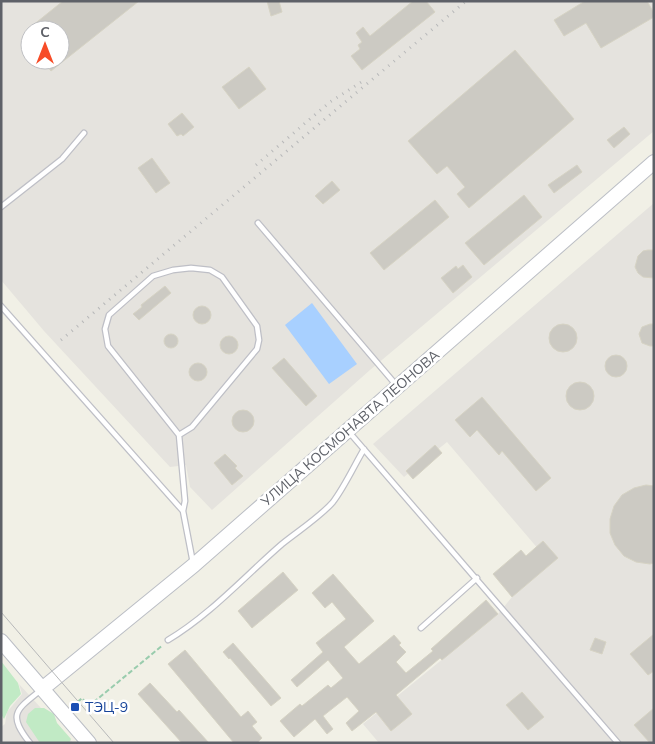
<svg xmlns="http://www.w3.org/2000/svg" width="655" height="744" viewBox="0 0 655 744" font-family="Mulish,sans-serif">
<rect width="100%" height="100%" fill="#f1f0e6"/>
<path fill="#e5e3de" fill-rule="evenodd" d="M1,1H654V131L370,370L212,510L190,487L186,465L170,467L44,331L1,280ZM30,30H60V60H30Z
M654,203V743H379L363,724L498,614L512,597L551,564L447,442L404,477L373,444Z
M19,684L73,743H1V727L5,724L7,712L22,694Z"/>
<path fill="#c1eac5" d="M1,661L18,683L21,694L10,706L4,719L1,714Z
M35,708H44L54,714L57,723L71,739L69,743H40L26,722L28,714Z"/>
<path fill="#a8d0ff" d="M312,303L357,364L329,384L285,325Z"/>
<path fill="#cccac3" stroke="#d6d3c4" d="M63,1H139L51,71L43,60H60V30H27Z
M267,1H279L282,12L271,16Z
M413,1H426L435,12L362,70L351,56L360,49L358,45L362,42L356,33L363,27L370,36Z
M585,1H647L654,13V17L601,48L586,23L564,36L554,20Z
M515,50L574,119L469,208L457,194L465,187L447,166L437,174L408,141Z
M249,67L266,89L239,109L222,87Z
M182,113L194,127L183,136L181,134L177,136L168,124Z
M624,127L630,134L614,148L607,140Z
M152,158L170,183L156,193L138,168Z
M577,165L582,172L554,193L548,185Z
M332,181L340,190L323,204L315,196Z
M524,195L542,217L484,265L465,243Z
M435,200L449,217L384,270L370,253Z
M648,250H654V278L643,277L638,273L635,267L638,256L643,251Z
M463,265L472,277L453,293L441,278L456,266L458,269Z
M165,286L171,293L139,320L133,314L142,307L141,305Z
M193 315a9 9 0 1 1 18 0a9 9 0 1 1-18 0Z
M549 338a14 14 0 1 1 28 0a14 14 0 1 1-28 0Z
M650,324H654V346H650L642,343L639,334L642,327Z
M164 341a7 7 0 1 1 14 0a7 7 0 1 1-14 0Z
M220 345a9 9 0 1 1 18 0a9 9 0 1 1-18 0Z
M605 366a11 11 0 1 1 22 0a11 11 0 1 1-22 0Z
M284,358L317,396L306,406L272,368Z
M189 372a9 9 0 1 1 18 0a9 9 0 1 1-18 0Z
M566 396a14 14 0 1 1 28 0a14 14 0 1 1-28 0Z
M482,397L551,478L536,491L502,451L499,455L477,430L470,437L455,420Z
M232 421a11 11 0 1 1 22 0a11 11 0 1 1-22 0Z
M435,445L442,453L413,479L406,471Z
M225,454L237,466L235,468L243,476L232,485L214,463Z
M646,485L654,486V563L650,564L636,562L624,556L615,545L610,533V519L614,506L622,495L634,488Z
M543,541L558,558L512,597L493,574L521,550L526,556Z
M283,572L298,590L252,628L238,611Z
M333,574L374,621L344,647L359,664L394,635L401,643L399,645L406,652L396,662L406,673L433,651L431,649L486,600L498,614L442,660L440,658L396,695L412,714L391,731L376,712L352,731L346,723L359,711L347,697L323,716L333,729L327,734L315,719L294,737L280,721L300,704L302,706L328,685L331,688L343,678L328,660L297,687L291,680L323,652L316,643L346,619L332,602L325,608L312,593Z
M654,634V671L648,675L630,654Z
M595,638L606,642L602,654L590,650Z
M233,643L281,698L271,706L230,658L229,659L223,652Z
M185,650L241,717L248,711L257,722L252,726L262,738L257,743H234L168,664Z
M150,683L177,712L179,710L209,743H182L138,694Z
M522,692L544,717L528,730L506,705Z
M654,708V743H650L634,725Z"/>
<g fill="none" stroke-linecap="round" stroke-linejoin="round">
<g stroke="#bebfc6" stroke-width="7">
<path id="lane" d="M1,207L62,159L84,133
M258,223L397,386
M1,306L183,511L193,563
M349,432L618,743
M179,435L108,346L105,329L109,315L153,276L173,270L191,268L210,270L222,277L257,326L259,340L257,349L192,427L179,435L185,501L183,511
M421,628L477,578
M168,640C210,615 245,576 282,544C298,531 320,517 333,502C345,486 354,466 364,449
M30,743C7,714 16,710 41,690"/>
</g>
<g stroke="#bbbec5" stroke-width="16">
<path id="secondary" d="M1,641L89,743
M42,689L194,565L654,162"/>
</g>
<path stroke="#99ccad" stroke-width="2" stroke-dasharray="5 2.5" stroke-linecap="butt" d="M72,707L82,698L89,706L163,645"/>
<use href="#lane" stroke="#fff" stroke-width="4.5"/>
<use href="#secondary" stroke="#fff" stroke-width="14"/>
<path stroke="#b7b8b9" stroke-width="1" d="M1,612L114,743"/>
<path stroke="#b7b8b9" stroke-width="3" stroke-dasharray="1 6" stroke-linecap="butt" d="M256,165L330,102L366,79
M61,340L466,1"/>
</g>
<rect fill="#1a4fb4" stroke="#fff" stroke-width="2" x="70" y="702" width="10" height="10" rx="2.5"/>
<g text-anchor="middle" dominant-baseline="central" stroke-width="5" stroke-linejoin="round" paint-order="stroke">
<g font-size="14" fill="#5e6168" stroke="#fff">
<text transform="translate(350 428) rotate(-41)">УЛИЦА КОСМОНАВТА ЛЕОНОВА</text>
</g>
<g font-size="14" fill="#164399" stroke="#fff" text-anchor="start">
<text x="85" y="707">ТЭЦ-9</text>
</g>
</g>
<rect width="655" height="744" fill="none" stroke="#5e6168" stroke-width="5"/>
<g transform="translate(45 45)"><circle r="24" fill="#ffffff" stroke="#bfc0c3"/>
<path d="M0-4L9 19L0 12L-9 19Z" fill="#f74c27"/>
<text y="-8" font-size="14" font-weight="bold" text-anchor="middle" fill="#5e6168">С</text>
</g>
</svg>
